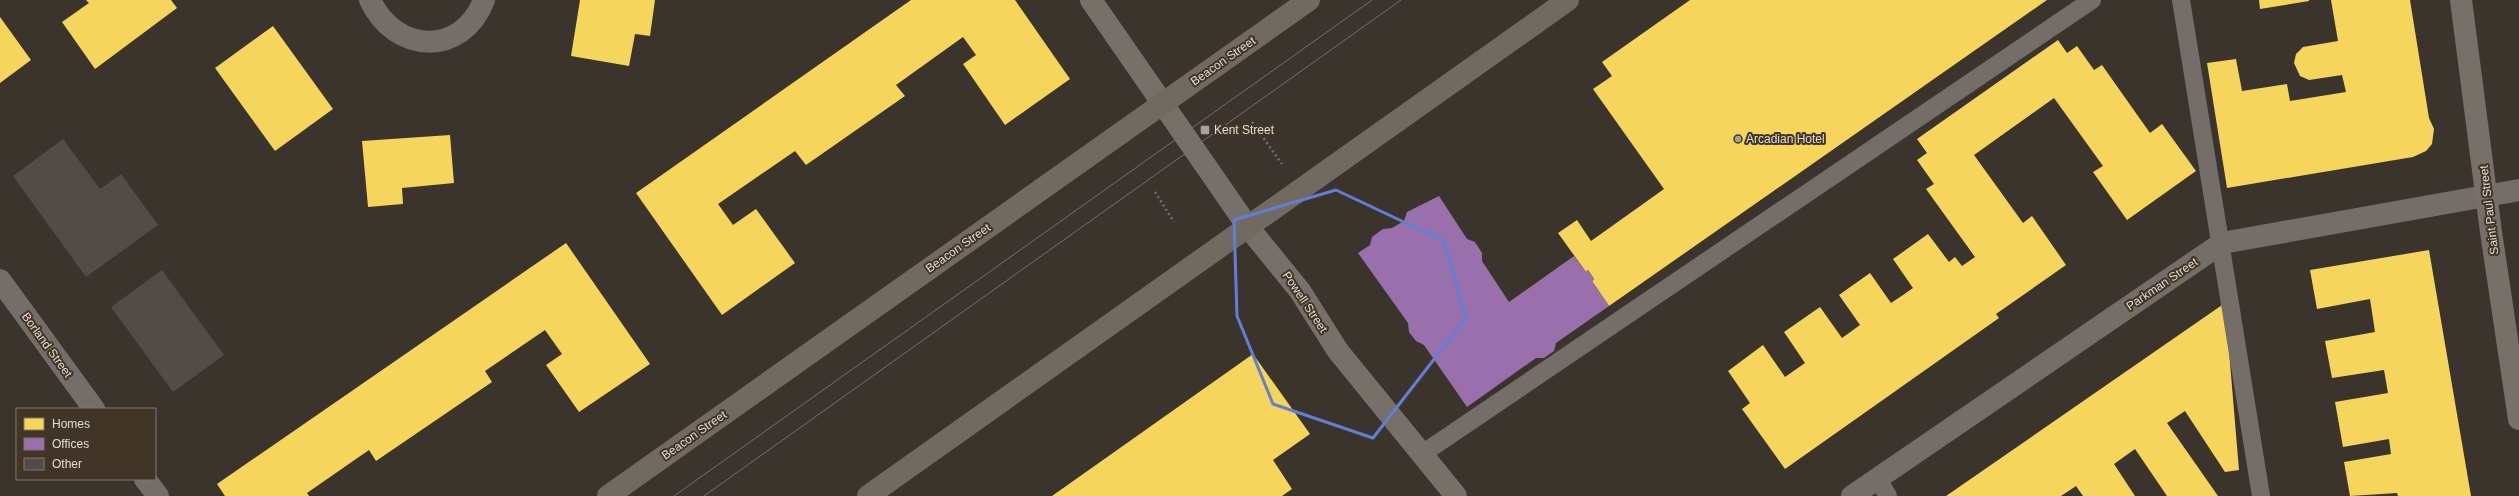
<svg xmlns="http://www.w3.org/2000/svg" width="2519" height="496" viewBox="0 0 2519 496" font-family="Helvetica,sans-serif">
<rect width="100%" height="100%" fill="#3a342d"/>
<path fill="#f6d55c" d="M86,0H171L177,8L95,69L62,22L89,3Z
M580,0H655L650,36L635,34L629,66L571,56Z
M911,0H1015L1070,79L1005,125L963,64L976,55L963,37L896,85L905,96L806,165L795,151L718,204L733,225L756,209L795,263L722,315L636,193Z
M1690,0H2047L1609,306L1592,281L1594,279L1588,270L1586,272L1558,233L1577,220L1591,241L1664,189L1593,89L1612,76L1602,62Z
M2259,0H2309V1L2260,9Z
M2331,0H2410L2429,118L2434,129L2432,144L2426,151L2413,157L2227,188L2207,63L2236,59L2242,91L2287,84L2290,101L2346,92L2342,75L2309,80L2300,76L2294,63L2296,54L2303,47L2338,41Z
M0,17L31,60L0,83Z
M273,26L333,109L275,151L215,68Z
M2058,40L2067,53L2077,46L2094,70L2102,65L2150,133L2162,124L2196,171L2127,220L2093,172L2103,166L2054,98L1974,155L2023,223L2032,216L2066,265L1996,314L1999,318L1785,469L1742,409L1750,403L1728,371L1763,345L1785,377L1805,363L1784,332L1820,307L1842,338L1849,333L1860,325L1839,295L1870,273L1891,303L1903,295L1913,288L1893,259L1928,234L1949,262L1955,257L1962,266L1975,257L1926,189L1934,184L1917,160L1927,153L1917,139Z
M450,135L454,183L402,188L403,204L368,207L362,141Z
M566,243L650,364L579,412L546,365L562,354L545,330L485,371L492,382L376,461L369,450L307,493L309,496H225L217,484Z
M2429,250L2471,496H2398L2397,493L2350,496L2344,462L2391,454L2389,439L2343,447L2335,402L2388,393L2384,370L2332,378L2325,341L2375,332L2370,299L2317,309L2310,270Z
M2225,303L2239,470L2225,472L2185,411L2167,423L2218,496H2167L2135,449L2114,464L2135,496H2083L2076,486L2061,496H1946Z
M1253,354L1310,434L1273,460L1292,489L1282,496H1052Z"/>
<path fill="#9970ab" d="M1439,196L1467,239L1475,242L1482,253V261L1509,302L1574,256L1586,272L1588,270L1594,279L1592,281L1609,306L1556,343L1554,351L1544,358H1536L1467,407L1424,345L1416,341L1409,332L1408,323L1358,253L1370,245L1372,237L1383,229L1392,228L1404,221L1407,212Z"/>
<path fill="#524c46" d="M63,139L100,189L121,174L158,225L86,277L13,176Z
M162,270L224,355L173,392L111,307Z"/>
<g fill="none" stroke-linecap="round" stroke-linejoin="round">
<path stroke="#747069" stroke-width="2.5" stroke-dasharray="2 3" stroke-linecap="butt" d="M1252,122L1282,164
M1155,192L1174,222"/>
<path stroke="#736e68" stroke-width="18" d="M2181,0L2261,496
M1422,454L2092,0
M1877,478L1888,496"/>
<path stroke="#736e68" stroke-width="22" d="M370,0C395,54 462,57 484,0
M0,280L94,409
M145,479L158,496
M1852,496L2222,243L2519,190"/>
<path stroke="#767069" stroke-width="22" d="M1091,0L1248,227L1300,291L1338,351L1456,496
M2461,0L2491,232L2519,419"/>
<path stroke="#706a60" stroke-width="22" d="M608,496L1309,0
M868,496L1568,0"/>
<path stroke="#76706b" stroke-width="1" d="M674,496L1372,0
M704,496L1401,0"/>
</g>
<path fill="none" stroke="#627fd6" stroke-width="3" stroke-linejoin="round" d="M1336,190L1444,241L1466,318L1373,438L1273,404L1237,316L1234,220Z"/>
<g fill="#a7a198" stroke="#403527" stroke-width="1.5">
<rect x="1200" y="125" width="10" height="10" rx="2"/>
<circle cx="1738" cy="139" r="4"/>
</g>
<g text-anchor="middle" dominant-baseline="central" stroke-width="4" stroke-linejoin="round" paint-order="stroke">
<g font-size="12" fill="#e2dbd2" stroke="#403527">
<text transform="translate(1223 61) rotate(-35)">Beacon Street</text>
<text transform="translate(2489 210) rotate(-97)">Saint Paul Street</text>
<text transform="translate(958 248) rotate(-35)">Beacon Street</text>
<text transform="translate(2162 284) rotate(-34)">Parkman Street</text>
<text transform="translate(1305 302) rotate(56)">Powell Street</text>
<text transform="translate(47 345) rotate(54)">Borland Street</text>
<text transform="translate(694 435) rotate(-35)">Beacon Street</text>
</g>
<g font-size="12" fill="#e2dbd2" stroke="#403527" text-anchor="start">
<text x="1214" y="130">Kent Street</text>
<text x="1746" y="139">Arcadian Hotel</text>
</g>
</g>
<rect x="16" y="408" width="140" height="72" fill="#403527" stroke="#81776b"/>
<rect x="24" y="418" width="20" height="12" fill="#f6d55c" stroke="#81776b"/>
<text x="52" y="428" font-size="12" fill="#e2dbd2">Homes</text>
<rect x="24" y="438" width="20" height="12" fill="#9970ab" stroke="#81776b"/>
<text x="52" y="448" font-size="12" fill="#e2dbd2">Offices</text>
<rect x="24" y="458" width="20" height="12" fill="#524c46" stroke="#81776b"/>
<text x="52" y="468" font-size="12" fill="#e2dbd2">Other</text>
</svg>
